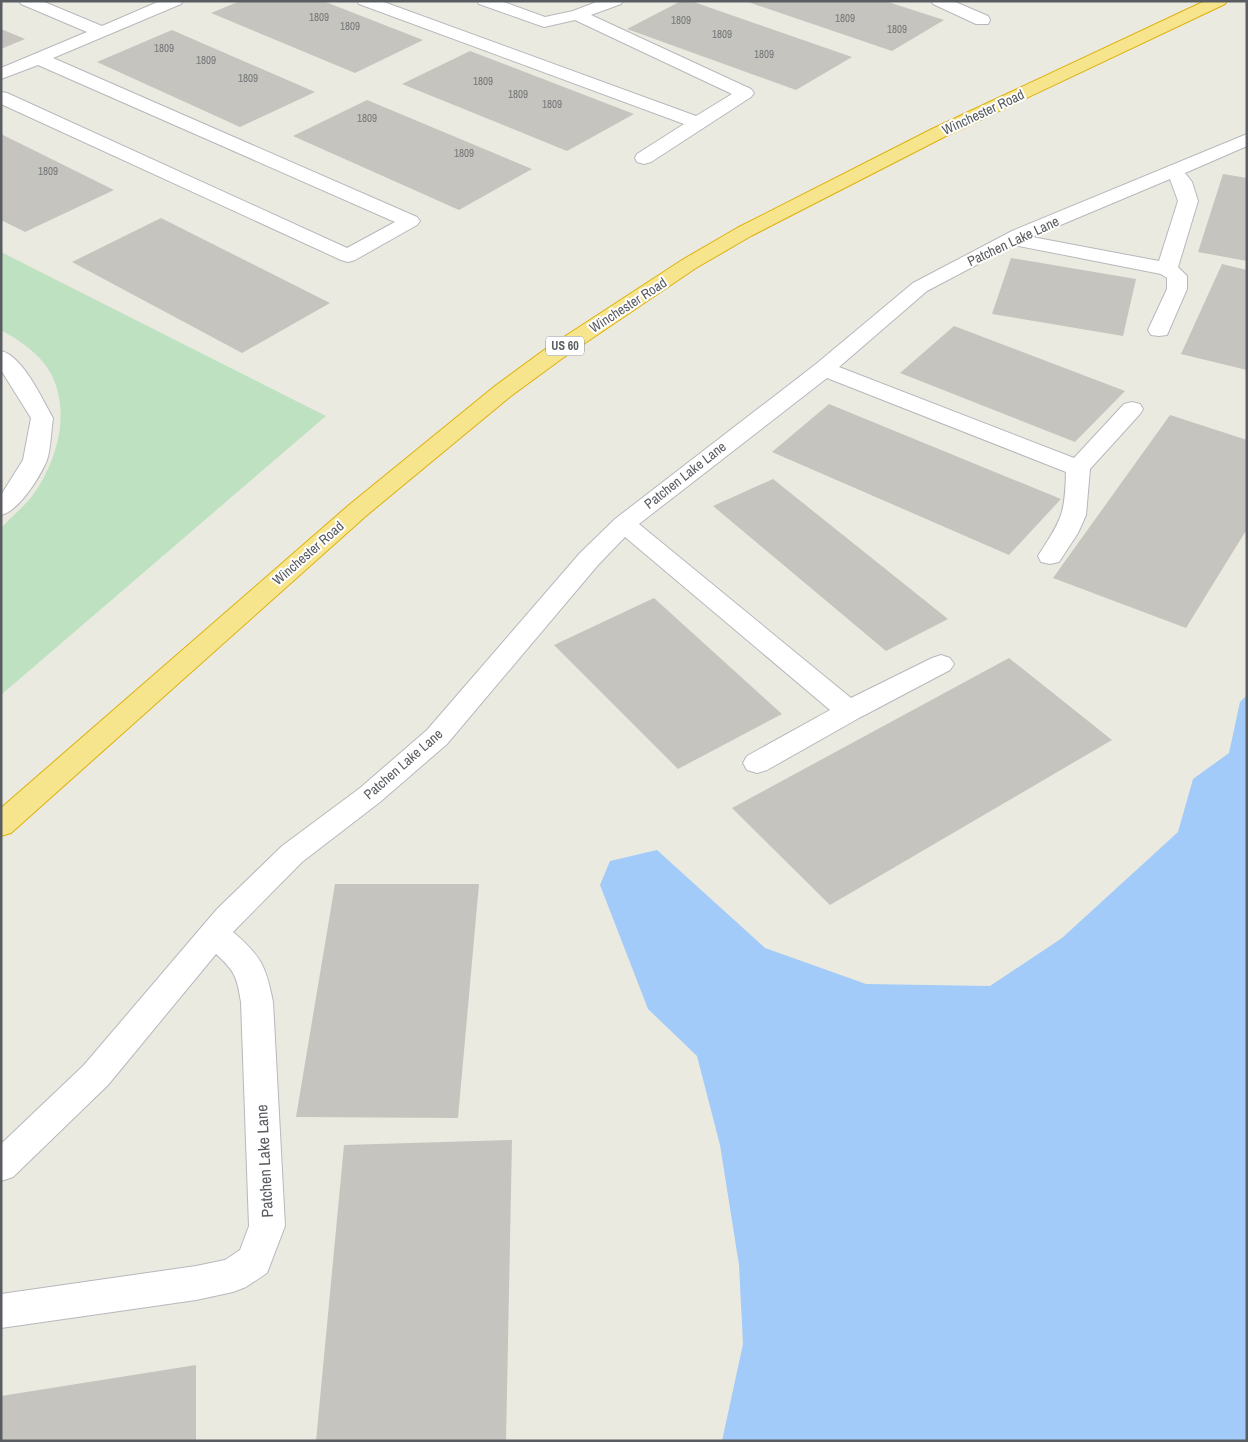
<svg xmlns="http://www.w3.org/2000/svg" width="1248" height="1442" viewBox="0 0 1248 1442" font-family="'Archivo Narrow',sans-serif">
<rect width="100%" height="100%" fill="#ebeae0"/>
<path fill="#bee2c1" d="M1,252L326,416L1,695V528C12,516 26,505 35,492C58,458 71,410 50,372C40,354 19,340 1,330Z"/>
<path fill="#a2cbf9" d="M1247,695V1441H722L743,1344L739,1265L720,1145L697,1056L648,1009L600,885L610,861L657,850L765,948L866,984L990,986L1062,938L1178,832L1193,779L1229,753L1240,702Z"/>
<path fill="#c6c4be" d="M240,1H323L423,40L355,73L211,13Z
M681,1H691L852,57L796,90L627,29Z
M745,1H885L944,20L892,51Z
M1,29L25,39L1,49Z
M172,30L315,92L240,127L97,62Z
M470,51L634,114L567,151L402,84Z
M367,100L532,169L459,210L293,136Z
M1,134L114,190L25,232L1,220Z
M1223,174L1247,178V261L1198,252Z
M161,218L330,303L242,353L72,262Z
M1011,258L1136,279L1123,336L992,314Z
M1222,264L1247,270V370L1181,354Z
M954,326L1125,391L1075,442L900,373Z
M829,404L1061,499L1009,555L772,452Z
M1170,415L1247,440V529L1186,628L1053,578Z
M773,479L948,619L886,651L713,506Z
M654,598L782,714L678,769L554,645Z
M1009,658L1112,740L830,905L732,808Z
M335,884H479L458,1118L296,1117Z
M512,1140L506,1441H316L344,1145Z
M196,1365V1441H1V1396Z"/>
<g fill="none" stroke-linecap="round" stroke-linejoin="round">
<g stroke="#b6b8bc" stroke-width="2">
<path id="minor" d="M19,1H42L102,26L160,1H183L181,4L53,58L417,217L420,221L417,225L355,260L348,262L341,260L1,104V92L7,93L347,248L395,222L38,65L1,79V68L87,32L21,4Z
M357,1H381L696,116L732,94L575,20L544,27L479,4L477,1H501L545,17L573,11L599,1H623L621,4L591,15L751,89L754,93L751,97L651,162L644,164L637,162L635,158L637,154L684,124L359,4Z
M931,1H953L988,16L990,20L988,24H976L933,4Z
M1247,134V146L1185,173L1192,182L1198,201L1178,267L1187,276V289L1167,335L1159,336L1151,335L1148,330L1167,289V278L1161,274L1014,245L927,291L839,367L1074,458L1124,404L1132,402L1140,404L1143,409L1140,414L1090,469L1086,515L1078,533L1059,562L1050,564L1041,562L1038,556C1061,520 1065,516 1066,472L827,378L639,524L851,698L932,658L941,655L950,658L954,664L950,670L859,718L767,770L757,773L747,770L743,763L747,756L830,710L625,537L598,565L447,744L380,802L302,862L233,932C261,956 266,966 273,1002L285,1226L267,1273L246,1287L233,1292L196,1300L1,1328V1294L196,1266L225,1260L240,1250L249,1226L241,1002C237,977 235,971 216,954L108,1085L13,1177L1,1181V1144L84,1065L217,909L282,846L360,788L427,730L580,553L615,519L816,364L913,283L1012,231ZM1170,179L1178,201L1159,261L1032,237Z
M1,351C23,356 42,399 53,418C51,431 51,448 47,460C40,477 19,511 1,515V495L23,460L31,418L1,370Z"/>
</g>
<g stroke="#deb00d" stroke-width="2">
<path id="highway" d="M1205,1H1227L1225,4L944,137L751,236L696,268L560,360L511,396L367,515L11,833L1,836V808L349,505L495,386L544,350L682,260L737,228L932,129Z"/>
</g>
<use href="#minor" fill="#fff" fill-rule="evenodd"/>
<use href="#highway" fill="#f6e58c" fill-rule="evenodd"/>
</g>
<g text-anchor="middle" dominant-baseline="central" stroke-width="4" stroke-linejoin="round" paint-order="stroke">
<g font-size="11" fill="#747678">
<text x="319" y="17">1809</text>
<text x="845" y="18">1809</text>
<text x="681" y="20">1809</text>
<text x="350" y="26">1809</text>
<text x="897" y="29">1809</text>
<text x="722" y="34">1809</text>
<text x="164" y="48">1809</text>
<text x="764" y="54">1809</text>
<text x="206" y="60">1809</text>
<text x="248" y="78">1809</text>
<text x="483" y="81">1809</text>
<text x="518" y="94">1809</text>
<text x="552" y="104">1809</text>
<text x="367" y="118">1809</text>
<text x="464" y="153">1809</text>
<text x="48" y="171">1809</text>
</g>
<rect fill="#fff" stroke="#8b8d90" stroke-width="1" x="546" y="336.5" width="38" height="19" rx="4"/>
<g font-size="12" font-weight="bold" fill="#595c60">
<text x="565" y="346">US 60</text>
</g>
<g font-size="14" fill="#595c60" stroke="#fff">
<text transform="translate(983 112) rotate(-25)">Winchester Road</text>
<text transform="translate(1013 241) rotate(-25)">Patchen Lake Lane</text>
<text transform="translate(628 305) rotate(-33)">Winchester Road</text>
<text transform="translate(685 475) rotate(-38)">Patchen Lake Lane</text>
<text transform="translate(308 553) rotate(-41)">Winchester Road</text>
<text transform="translate(403 764) rotate(-41)">Patchen Lake Lane</text>
</g>
<g font-size="16" fill="#595c60" stroke="#fff">
<text transform="translate(264 1161) rotate(-93)">Patchen Lake Lane</text>
</g>
</g>
<rect width="1248" height="1442" fill="none" stroke="#595c60" stroke-width="5"/>
</svg>
